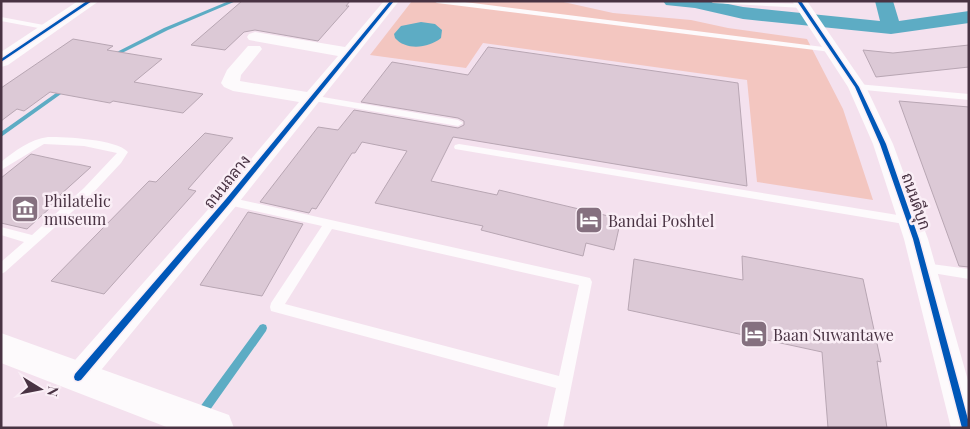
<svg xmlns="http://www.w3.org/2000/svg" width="970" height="429" viewBox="0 0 970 429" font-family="'Playfair Display',Sarabun,serif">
<rect width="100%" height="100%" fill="#f4e1ee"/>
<path fill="#f3c6c0" d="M412,1H559L613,13L691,20L728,28L807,39L843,109L873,200L757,182L747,80L483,43L466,68L370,55Z"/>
<path fill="#5dacc4" d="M421,22L435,24L442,30L441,38C429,48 406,51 395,38L394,34L401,26Z"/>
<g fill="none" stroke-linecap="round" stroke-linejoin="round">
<path fill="#5dacc4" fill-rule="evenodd" d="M229,1H236L168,30L112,58H108L107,57L164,28Z
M66,86L68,87V89L1,137V132Z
M263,324L266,325L267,328L266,331L205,417L201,419L197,417L196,414L197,411L260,325Z"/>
<path fill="#5dacc4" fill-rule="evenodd" d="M663,1H713L743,7L880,21L875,1H893L899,21L969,11V23L891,34L743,19L695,8L666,5Z"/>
</g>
<path fill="#dcc9d6" stroke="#b8a6b3" d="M242,1H350L346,6H349L318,41L255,30L244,32L225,50L191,45Z
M73,39L113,46L107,50L162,59L134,82L203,94L183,113L113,101L110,103L50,92L24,111L17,109L1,121V88Z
M969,45V67L876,77L863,50L893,53Z
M488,47L738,83L747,186L453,137L431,181L497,195L499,190L621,219L614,250L586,243L583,256L481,230L483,226L375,203L407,151L362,142L355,153H352L316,209L312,208L309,213L260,202L318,127L338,130L354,110L458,128L464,125V121L458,118L361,102L392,62L468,75Z
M899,101L969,107V267L959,266Z
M205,133L233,138L188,189L196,191L104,294L51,281L149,181L156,182Z
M31,154L91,167L60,195L63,196L27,229L1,223V178Z
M248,212L303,224L262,296L200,285Z
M742,256L863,279L881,362L877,361L887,428H828L822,352L628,310L634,259L743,280Z"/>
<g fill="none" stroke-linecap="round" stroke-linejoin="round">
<path fill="#fdfafc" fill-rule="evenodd" d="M434,1H457L831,48L835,50L831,52L437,3Z
M710,1L804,4L808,6L804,8L713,3Z
M1,17L49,26L53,28L49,30L1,21Z
M857,84L969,94V100L854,89V85Z
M311,95L458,120L463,123L458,126L308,100V96Z
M48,137C66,137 116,139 128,152L121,163L92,194L5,272L1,274V262L24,242L1,235V227L32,235L84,188L117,153L84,146L44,144L1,170V162C15,151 30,139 48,137Z
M459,144L910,217L916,221L910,225L455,149L454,147L455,145Z
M228,197L590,278L592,282L563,428H547L556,388L271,311L270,307L271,303L322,226L224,204L222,201ZM332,229L579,285L559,376L285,304Z
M924,263L969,269V279L920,271L918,268L920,265Z"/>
<path fill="#fdfafc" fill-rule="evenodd" d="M384,1H399L236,206L88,386L78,390L68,386L64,377L68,368L220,196L299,102L233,91L224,87L221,83L227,70L248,46H260L262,49L241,75L240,81L307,92L338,56L249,40L247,37L249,34L255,32L345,47Z
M792,1H807L866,87L893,144L928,239L969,384V428H951L904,239L873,144L848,87Z"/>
<path fill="#fdfafc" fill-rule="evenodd" d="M78,1H99L8,65L1,67V52Z
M1,333L229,415L234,428H169L1,363Z"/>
<g stroke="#faeef6" stroke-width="3">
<path id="cycleway" d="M87,1H92L1,62V59Z
M390,1H394L230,203L81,380L78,381L75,380L74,377L75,374L226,199Z
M797,1H801L859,87L886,144L919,239L969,423V428H962L913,239L880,144L855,87Z"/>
</g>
<use href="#cycleway" fill="#0057b8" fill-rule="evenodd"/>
</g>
<defs>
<g id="museum-square" transform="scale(1.4375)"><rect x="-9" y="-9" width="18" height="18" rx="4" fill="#85707f" stroke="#faeef6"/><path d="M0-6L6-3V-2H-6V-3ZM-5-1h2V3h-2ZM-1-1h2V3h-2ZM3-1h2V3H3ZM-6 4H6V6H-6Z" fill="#fff"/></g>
<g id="hotel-square" transform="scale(1.4375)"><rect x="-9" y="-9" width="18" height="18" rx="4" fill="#85707f" stroke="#faeef6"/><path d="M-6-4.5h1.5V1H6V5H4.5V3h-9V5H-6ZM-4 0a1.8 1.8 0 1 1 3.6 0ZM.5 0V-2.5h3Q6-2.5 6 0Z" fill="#fff"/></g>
</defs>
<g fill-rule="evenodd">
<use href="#museum-square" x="25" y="209"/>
<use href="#hotel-square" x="589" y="220"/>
<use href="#hotel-square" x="754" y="334"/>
</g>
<g text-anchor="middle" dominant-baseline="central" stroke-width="5" stroke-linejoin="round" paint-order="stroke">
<g font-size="16" fill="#493343" stroke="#faeef6">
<text transform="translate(226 181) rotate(-51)">ถนนถลาง</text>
<text transform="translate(917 201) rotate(71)">ถนนดีบุก</text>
</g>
<g font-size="16" fill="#493343" stroke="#faeef6" text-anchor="start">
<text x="44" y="200">Philatelic<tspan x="44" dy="18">museum</tspan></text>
<text x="608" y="220">Bandai Poshtel</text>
<text x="773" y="334">Baan Suwantawe</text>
</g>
</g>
<rect width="970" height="429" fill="none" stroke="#493343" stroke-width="5"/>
<g transform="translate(40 389) rotate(100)" stroke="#faeef6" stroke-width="4" paint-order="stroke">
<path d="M0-4L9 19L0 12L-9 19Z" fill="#493343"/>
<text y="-8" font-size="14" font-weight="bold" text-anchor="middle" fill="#493343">N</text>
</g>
</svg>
